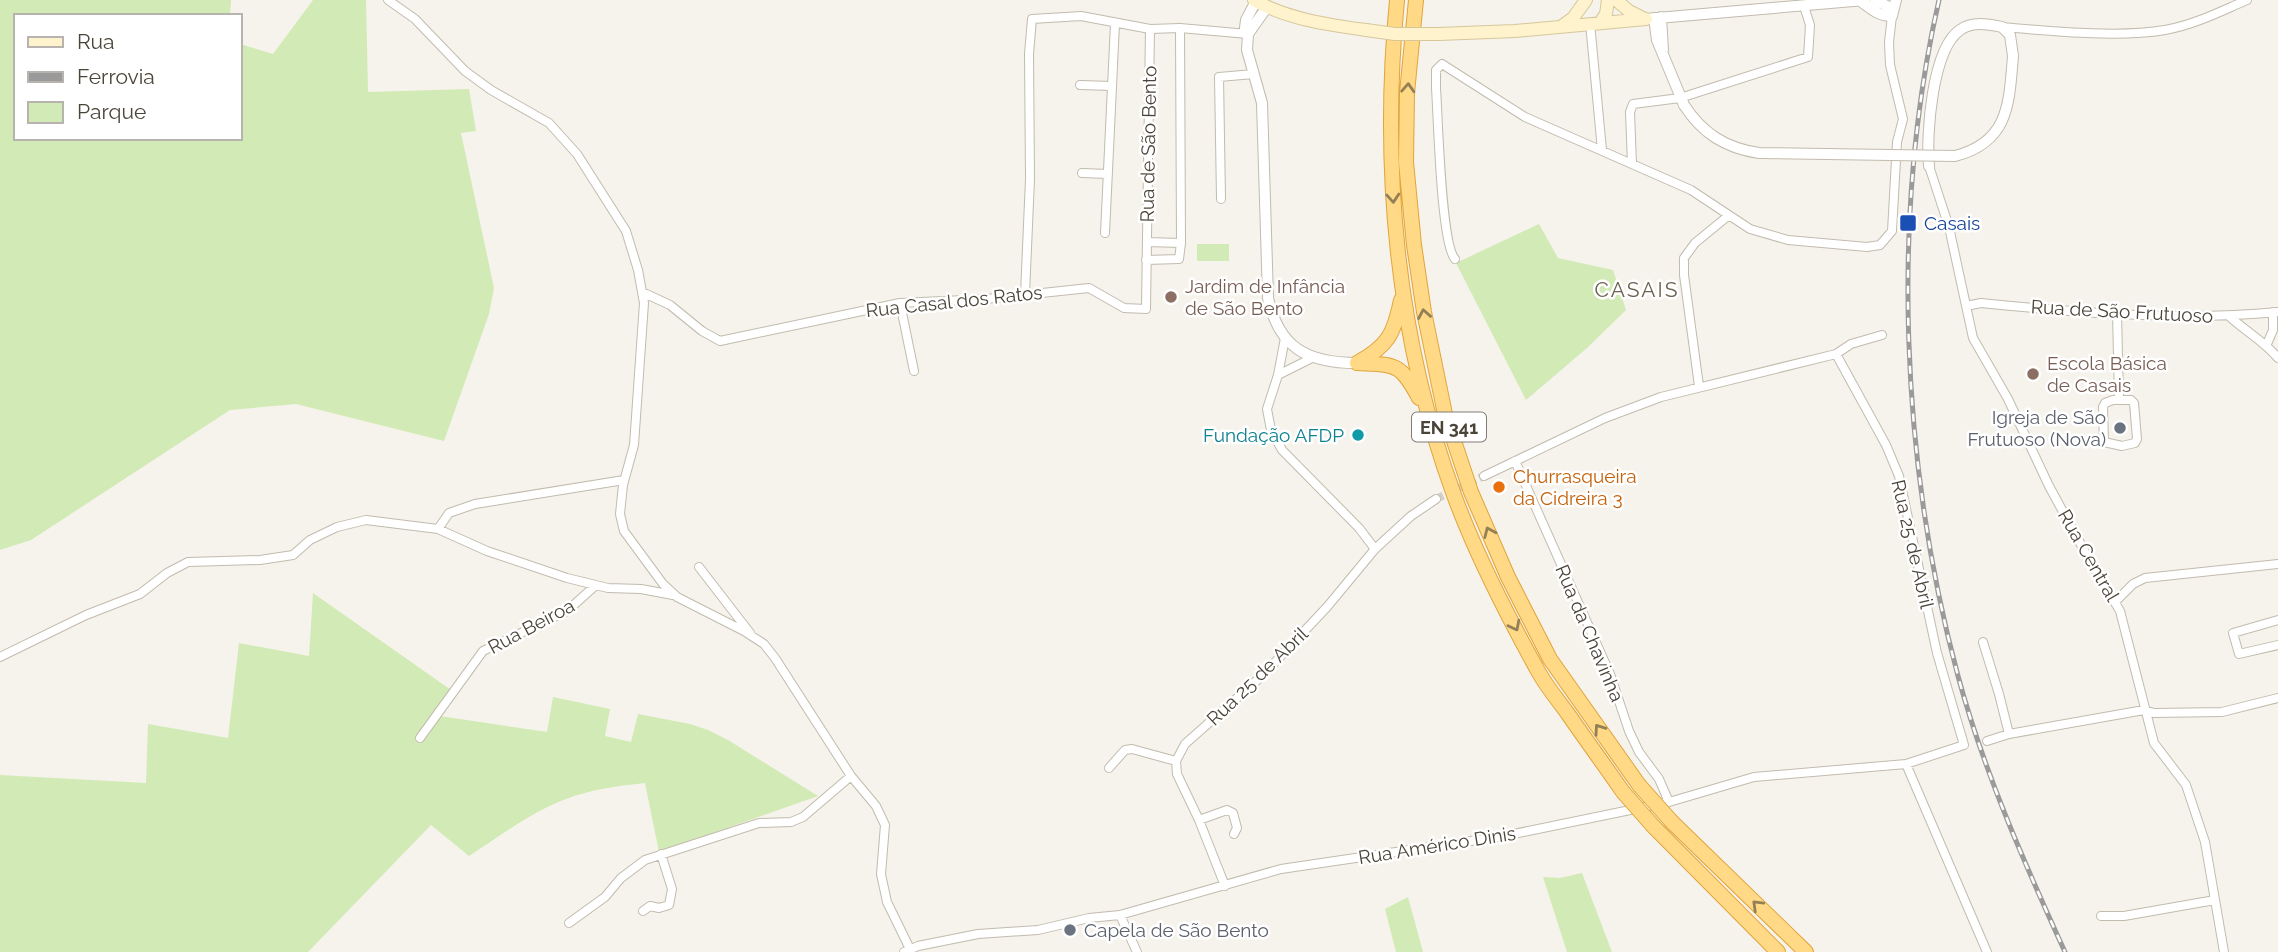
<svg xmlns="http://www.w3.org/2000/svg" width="2278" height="952" viewBox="0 0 2278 952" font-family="Raleway,sans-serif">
<rect width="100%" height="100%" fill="#f6f3ec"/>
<path fill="#d2eab5" d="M0,0H231L230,16H16V138H240V44L273,54L313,0H366L368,92L469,89L476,131L461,133L494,288L489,314L444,441L296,404L230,410L31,540L0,550Z
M1539,224L1558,258L1613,270L1626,310L1587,348L1526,400L1456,263Z
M1197,244H1229V261H1197Z
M313,593L451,690L433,715L547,732L553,697L610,709L605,736L631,742L638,714L690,724L708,730L728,740L818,796L659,852L645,783C618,786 592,789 566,799C531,812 500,836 469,856L431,825L308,952H0V775L146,783L148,724L228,738L239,643L309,656Z
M1582,873L1612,952H1567L1543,877L1560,878Z
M1408,897L1423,952H1396L1385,909Z"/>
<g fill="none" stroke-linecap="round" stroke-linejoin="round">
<path stroke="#d4d0c8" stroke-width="8" stroke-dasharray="8 4" stroke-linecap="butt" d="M1436,499L1484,476"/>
<g stroke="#c2bbae" stroke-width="10">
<path id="minor" d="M388,0L415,19L465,71L491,90L549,123L577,154L626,231L638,270L644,303L634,445L623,485L620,514L624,531L663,584L677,597L744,631L764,644L775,658L851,776L876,806L885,825L881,874L887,902L910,949
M1590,23L1602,150
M2002,27C2050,31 2118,38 2165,30C2194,25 2221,11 2247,0
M1080,85L1112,86
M1632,164L1630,112L1633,104L1680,98L1808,57L1810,25L1804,6
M1929,166L1949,227L1973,338L2008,399L2049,486L2091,563L2120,611L2154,743L2186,785L2205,842L2224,952
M1082,173L1108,174
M1221,199L1219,77L1254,74
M1105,233L1115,24
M1147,242L1181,243
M1455,259C1441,244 1438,116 1436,88V70L1442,64L1525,117L1691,190L1750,229L1788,240L1867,247L1880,245L1892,231L1897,142L1903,119L1890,65L1889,42L1892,16
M1146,260L1179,259L1181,243L1180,28
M642,292L670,305L702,331L720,341L900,303L986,299L1089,288L1124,308L1146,309L1150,29
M1025,294L1030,179L1029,54L1032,19L1081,16L1150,29L1180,28L1248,34
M900,303L914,371
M1966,306L1981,303C2079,313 2180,321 2278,312
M2117,313L2119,399
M2229,316C2245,331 2264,341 2278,358
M1285,338L1278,375L1267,409L1271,430L1282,450L1359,528L1375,549
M2267,344L2273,330V312
M1278,375L1312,358
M1699,386L1684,275V258L1695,243L1728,216
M2113,400H2131L2134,403L2137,439L2135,443L2122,446L2104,442L2103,407L2105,403Z
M1515,461L1610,674L1629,731L1639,752L1659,779L1669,802
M1484,476L1605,418L1661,397L1836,354L1851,344L1882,335
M438,529L449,513L475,504L624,480
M699,567L750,633
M2116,601L2133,584L2145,578L2278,564
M2278,620L2233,633L2239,654L2278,645
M1983,642L1999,694L2009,734
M0,657L86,615L140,594L167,573L188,562L260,560L293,555L310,540L337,527L366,520L438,529L487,551L567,578L608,588L641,589L673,595
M420,738L483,651L567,611L596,585
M1987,741L2009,734L2144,710L2154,713L2222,712L2278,698
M1906,764L1987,952
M1109,768L1125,750L1132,749L1176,761
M1199,820L1227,810L1233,813L1237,828L1234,834
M1225,886L1199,820L1177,774L1176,761L1185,744L1263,675L1327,607L1375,549L1411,516L1436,499
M643,911L650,906L659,908L669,905L672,889L661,854
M1120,915L1137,952
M2101,916H2124L2215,900
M569,923L605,897L621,878L645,860L759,823L791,822L803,817L851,776
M904,952L918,946L978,934L1038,930L1089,918L1120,915L1281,869L1504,836L1669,802L1754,777L1906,764L1964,745L1937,653L1899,476L1886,445L1836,354"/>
</g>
<g stroke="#c2bbae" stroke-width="12">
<path id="tertiary" d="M1875,0L1893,9
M1256,1L1246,20L1245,28L1248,34L1247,50L1262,103L1268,298C1279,348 1307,363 1357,363
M1860,1C1871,8 1879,17 1892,16L1896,0
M1661,17L1663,50
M1654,18L1657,40L1684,105
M1646,19L1865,0
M1248,34L1267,7
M1929,166C1926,135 1932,49 1960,30C1972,21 1988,24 2002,27L2010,35L2013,56"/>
</g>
<g stroke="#d6c79b" stroke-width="14">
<path id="secondary" d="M1254,0C1287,19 1329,25 1366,30
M1616,0L1629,11L1645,19
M1600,23L1606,14L1608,0
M1562,26L1573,18L1586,0
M1439,34L1515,31L1646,19"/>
</g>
<g stroke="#e0a43c" stroke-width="16">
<path id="trunk" d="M1397,0C1381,166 1396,337 1454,495C1476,555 1507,615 1538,671C1546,686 1558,700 1568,714C1586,740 1605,766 1623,792
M1416,0L1407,93L1406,162L1414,245L1424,312L1445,414L1471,492L1508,577L1550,659L1639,785
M1357,363C1395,365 1400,362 1419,398
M1357,363C1388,346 1394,334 1401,300
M1672,822L1806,952
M1653,826L1778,952"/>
</g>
<use href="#minor" stroke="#fff" stroke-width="8"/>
<use href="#tertiary" stroke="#fff" stroke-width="10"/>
<use href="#secondary" stroke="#fff3cd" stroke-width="12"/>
<use href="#trunk" stroke="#ffd985" stroke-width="14"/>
<g stroke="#9a9a9a" stroke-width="5">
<path id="rail" d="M1939,0C1890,215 1901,464 1958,676C1984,772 2024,862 2065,952"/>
</g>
<use href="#rail" stroke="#fff" stroke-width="2.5" stroke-dasharray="8" stroke-linecap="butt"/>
<g stroke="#c2bbae" stroke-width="12" stroke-linecap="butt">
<path id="tertiary-bridge" d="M1684,105C1702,133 1725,148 1759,153L1955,156C2009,142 2009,104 2013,56"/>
</g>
<g stroke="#d6c79b" stroke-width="14" stroke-linecap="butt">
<path id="secondary-bridge" d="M1366,30L1395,34H1439"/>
</g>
<g stroke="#e0a43c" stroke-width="16" stroke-linecap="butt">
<path id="trunk-bridge" d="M1639,785L1672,822
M1623,792L1653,826"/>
</g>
<use href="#tertiary-bridge" stroke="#fff" stroke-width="10"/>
<use href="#secondary-bridge" stroke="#fff3cd" stroke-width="12"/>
<use href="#trunk-bridge" stroke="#ffd985" stroke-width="14"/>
</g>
<defs><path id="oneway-chevron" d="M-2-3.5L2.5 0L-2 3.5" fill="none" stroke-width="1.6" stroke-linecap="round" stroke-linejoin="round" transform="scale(1.75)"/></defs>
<g stroke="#938057">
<use href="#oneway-chevron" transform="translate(1408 88) rotate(-87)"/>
<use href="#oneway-chevron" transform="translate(1393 198) rotate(86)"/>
<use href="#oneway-chevron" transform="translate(1424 314) rotate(-100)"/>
<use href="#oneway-chevron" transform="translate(1489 532) rotate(-114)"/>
<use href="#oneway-chevron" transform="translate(1515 626) rotate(63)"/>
<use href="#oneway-chevron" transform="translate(1599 729) rotate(-125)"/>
<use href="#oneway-chevron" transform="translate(1757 905) rotate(-136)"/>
</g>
<rect fill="#1a4fb4" stroke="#fff" stroke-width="2.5" x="1899" y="214" width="18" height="18" rx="3.5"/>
<g fill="#8d6e63" stroke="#fff" stroke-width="2.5">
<circle cx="1171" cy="297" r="7"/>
<circle cx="2033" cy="374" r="7"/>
</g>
<g fill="#6b7280" stroke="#fff" stroke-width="2.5">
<circle cx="2120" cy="428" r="7"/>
<circle cx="1070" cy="930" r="7"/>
</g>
<circle fill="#0f9aa8" stroke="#fff" stroke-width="2.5" cx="1358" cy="435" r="7"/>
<circle fill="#e8710a" stroke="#fff" stroke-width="2.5" cx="1499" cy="487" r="7"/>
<g text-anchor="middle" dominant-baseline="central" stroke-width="5" stroke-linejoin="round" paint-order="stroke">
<rect fill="#fff" stroke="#817c74" stroke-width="2" x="1412" y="412.5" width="74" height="29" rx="5"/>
<g font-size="18" font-weight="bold" fill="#4b4439">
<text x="1449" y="427">EN 341</text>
</g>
<g font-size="19" fill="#4b4439" stroke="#fff">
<text transform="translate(1148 144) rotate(-89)">Rua de São Bento</text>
<text transform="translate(954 301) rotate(-6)">Rua Casal dos Ratos</text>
<text transform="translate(2122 311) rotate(3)">Rua de São Frutuoso</text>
<text transform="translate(1913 544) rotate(77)">Rua 25 de Abril</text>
<text transform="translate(2089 555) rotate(60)">Rua Central</text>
<text transform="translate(531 626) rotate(-28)">Rua Beiroa</text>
<text transform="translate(1590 633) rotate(67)">Rua da Chavinha</text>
<text transform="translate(1257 676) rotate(-44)">Rua 25 de Abril</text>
<text transform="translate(1437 845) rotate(-9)">Rua Américo Dinis</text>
</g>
<g font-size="19" fill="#164399" stroke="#fff" text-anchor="start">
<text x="1924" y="223">Casais</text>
</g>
<g font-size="19" fill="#785e54" stroke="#fff" text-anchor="start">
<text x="1185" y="286">Jardim de Infância<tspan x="1185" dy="22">de São Bento</tspan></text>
<text x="2047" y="363">Escola Básica<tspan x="2047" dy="22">de Casais</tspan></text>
</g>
<g font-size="19" fill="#5b616d" stroke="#fff" text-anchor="end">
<text x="2106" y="417">Igreja de São<tspan x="2106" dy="22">Frutuoso (Nova)</tspan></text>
<text x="1084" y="930" text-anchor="start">Capela de São Bento</text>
</g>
<g font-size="19" fill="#0d838f" stroke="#fff" text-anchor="end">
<text x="1344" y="435">Fundação AFDP</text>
</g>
<g font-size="19" fill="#c56008" stroke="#fff" text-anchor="start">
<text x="1513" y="476">Churrasqueira<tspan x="1513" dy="22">da Cidreira 3</tspan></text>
</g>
<g font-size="21" letter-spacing="2" fill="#6e6250" stroke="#fff">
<text x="1637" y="289">CASAIS</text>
</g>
</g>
<rect x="14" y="14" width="228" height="126" fill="#ffffff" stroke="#b7b4b0" stroke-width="2"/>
<rect x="28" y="37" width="35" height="10" fill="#fff3cd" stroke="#b7b4b0" stroke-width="2"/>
<text x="77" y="49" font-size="21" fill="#4b4439">Rua</text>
<rect x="28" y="72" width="35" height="10" fill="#9a9a9a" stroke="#b7b4b0" stroke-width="2"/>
<text x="77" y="84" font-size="21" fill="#4b4439">Ferrovia</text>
<rect x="28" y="102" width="35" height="21" fill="#d2eab5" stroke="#b7b4b0" stroke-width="2"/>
<text x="77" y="119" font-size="21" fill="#4b4439">Parque</text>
</svg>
